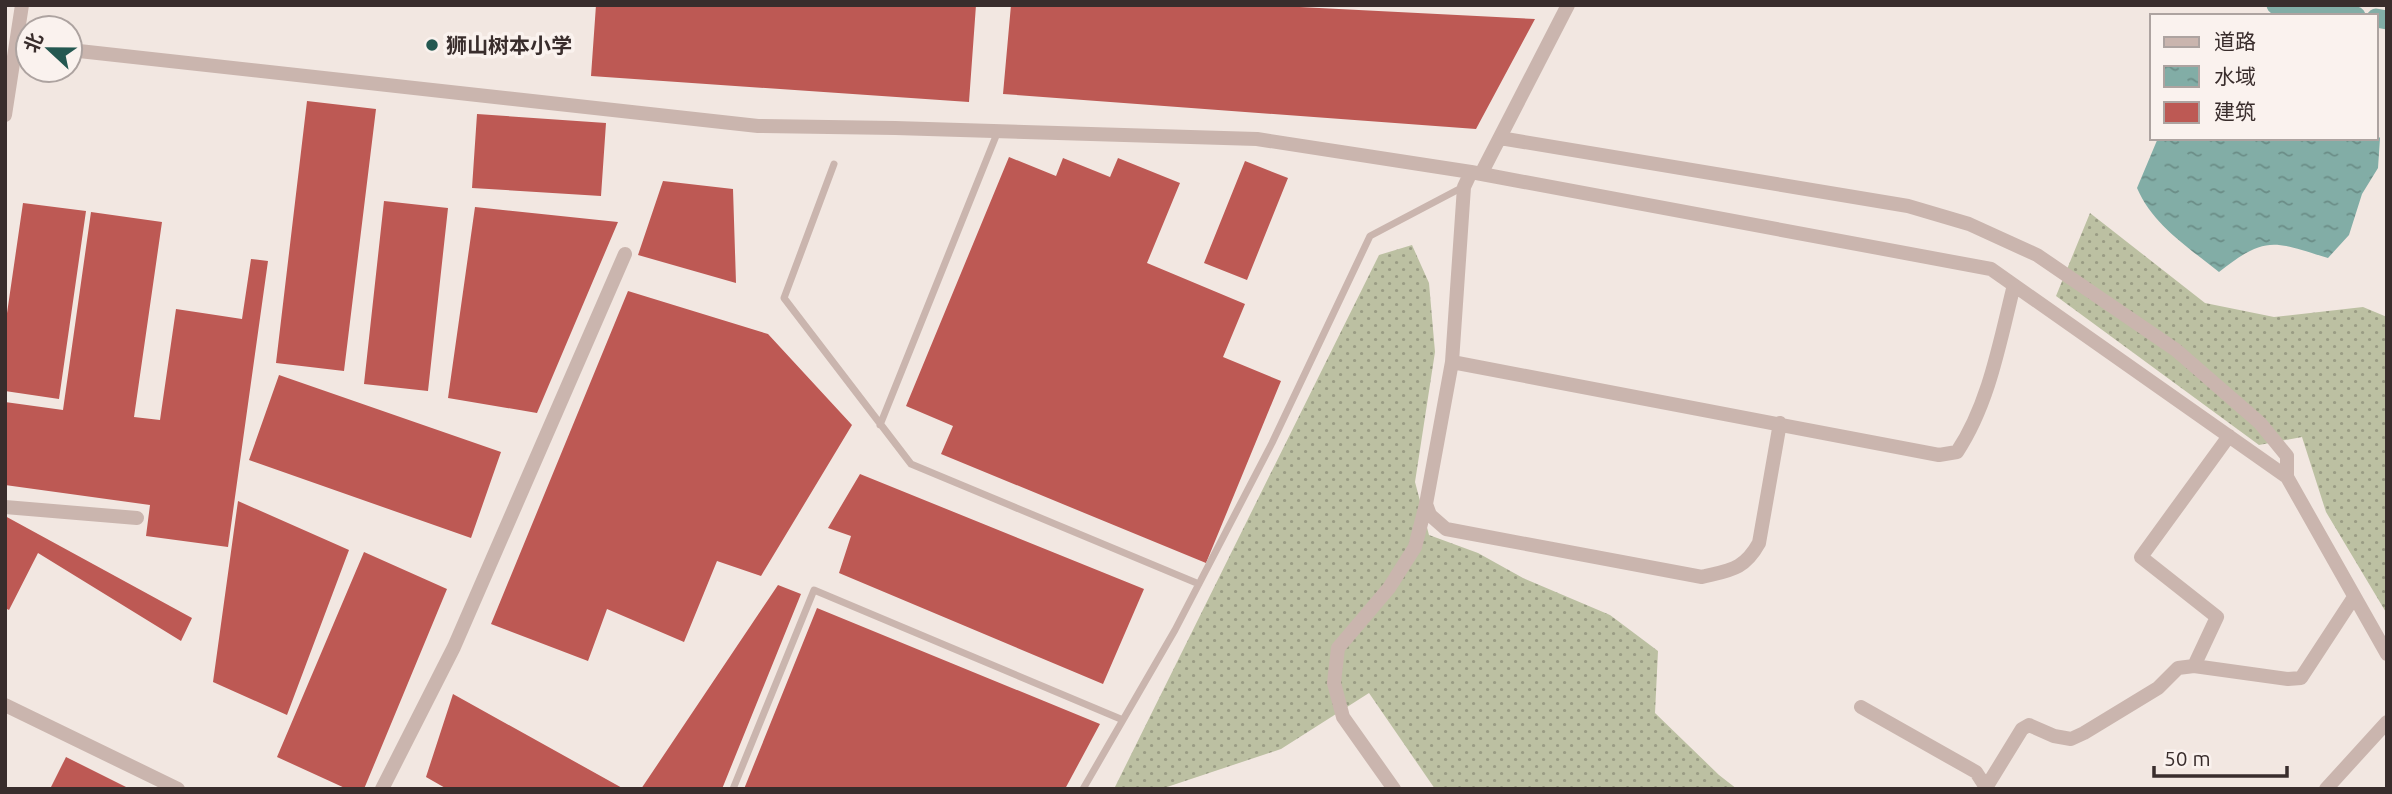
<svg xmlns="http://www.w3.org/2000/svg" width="2392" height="794" viewBox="0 0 2392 794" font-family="Ubuntu,'Noto Sans SC',sans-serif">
<defs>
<pattern id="grass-dots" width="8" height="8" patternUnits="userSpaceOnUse" patternTransform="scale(1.75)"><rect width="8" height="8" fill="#bcc0a2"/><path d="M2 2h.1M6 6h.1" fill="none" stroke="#9a9c84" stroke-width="1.8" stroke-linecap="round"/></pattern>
<pattern id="water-ripples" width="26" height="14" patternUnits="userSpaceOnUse" patternTransform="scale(1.75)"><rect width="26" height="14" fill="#82ada6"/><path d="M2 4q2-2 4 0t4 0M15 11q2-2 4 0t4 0" fill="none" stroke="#6b8d87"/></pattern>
</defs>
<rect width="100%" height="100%" fill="#f2e7e1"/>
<path fill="url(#grass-dots)" d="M2090,213L2205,303L2274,317L2363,307L2387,317V614L2326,512L2302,437L2259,445L2056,296Z
M1412,245L1429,283L1435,352L1415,482L1429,535L1478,553L1523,578L1610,615L1658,651L1655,713L1719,775L1737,789H1435L1369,693L1281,749L1161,789H1114L1379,255Z"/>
<path fill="url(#water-ripples)" d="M2376,134L2380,138L2378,168L2362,194L2349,235L2328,258C2273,241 2266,235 2219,272C2188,247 2153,225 2137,188L2158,138H2376Z"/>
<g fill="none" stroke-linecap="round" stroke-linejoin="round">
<path stroke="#82ada6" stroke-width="19" d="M2276,5L2356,16
M2376,18L2387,20"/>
</g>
<path fill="#bd5954" d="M596,5H976L969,102L591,76Z
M1011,5H1259L1535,19L1476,129L1003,94Z
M307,101L376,109L344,371L276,363Z
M477,114L606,123L601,196L472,188Z
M1009,157L1056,176L1063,158L1110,177L1118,158L1180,183L1147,263L1245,304L1223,357L1281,381L1206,563L941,454L953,426L906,406Z
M1245,161L1288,178L1247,280L1204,263Z
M663,181L733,189L736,283L638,255Z
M384,201L448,208L428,391L364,384Z
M23,203L86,211L59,399L5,391V327Z
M475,207L618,222L537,413L448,398Z
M91,212L162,222L134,417L160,420L176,309L242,319L251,259L268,261L228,547L146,536L150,505L5,485V402L63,410Z
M628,291L768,334L852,425L761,576L717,561L684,642L607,609L588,661L491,624Z
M279,375L501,452L471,538L249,460Z
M860,474L1144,589L1103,684L839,573L851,536L828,528Z
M238,501L349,550L287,715L213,682Z
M5,516L192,618L181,641L38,553L9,610L5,608Z
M364,552L447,589L364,789H347L277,757Z
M778,585L801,594L722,789H641Z
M817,608L1100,724L1065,789H744Z
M453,694L624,789H447L426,777Z
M66,757L130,789H50Z"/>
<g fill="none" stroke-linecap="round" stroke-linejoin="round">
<path stroke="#cab5ae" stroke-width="7" d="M834,164L784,298L911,464L1199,584
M880,425L998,131
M733,789L814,590L1123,720
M1083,789L1175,630L1272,443L1370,236L1463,187"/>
<path stroke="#cab5ae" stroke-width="14" d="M70,50L758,126L895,128L1257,139L1471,172L1991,269L2287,477L2387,654
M5,115L22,5
M1500,138L1908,206L1969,224L2037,255L2176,350L2260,423L2287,456V477
M1481,174L1568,5
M1452,362L1939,455L1957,452C1989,404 2000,341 2014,285
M1426,504L1430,515L1446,529L1702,577C1730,570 1744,570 1759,543L1780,423
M5,507L137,518
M2194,666L2217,617L2141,557L2229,436
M5,705L178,789
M1861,707L1976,772L1987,789
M1987,786L2022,729L2029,725L2054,736L2071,739L2084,733L2158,688L2178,668L2194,666L2288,679L2301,678L2354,597
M382,789L454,647L625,254
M1394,789L1343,717L1334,683L1338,648L1389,588L1415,547L1426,504L1452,362L1464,187L1471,172
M2326,789L2387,722"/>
</g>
<circle fill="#245851" stroke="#faf2ee" stroke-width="2.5" cx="432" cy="45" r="7"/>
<g text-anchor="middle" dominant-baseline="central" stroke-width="7" stroke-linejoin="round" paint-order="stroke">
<g font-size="21" font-weight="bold" fill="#392d2c" stroke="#faf2ee" text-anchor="start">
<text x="446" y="45">狮山树本小学</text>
</g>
</g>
<rect width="2392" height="794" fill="none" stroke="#392d2c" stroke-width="14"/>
<rect x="2150" y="14" width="228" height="126" fill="#faf2ee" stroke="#ada3a0" stroke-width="2"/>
<rect x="2164" y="37" width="35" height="10" fill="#cab5ae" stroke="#ada3a0" stroke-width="2"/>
<text x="2214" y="49" font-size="21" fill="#392d2c">道路</text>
<rect x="2164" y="66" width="35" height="21" fill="url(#water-ripples)" stroke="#ada3a0" stroke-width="2"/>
<text x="2214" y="84" font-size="21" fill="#392d2c">水域</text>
<rect x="2164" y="102" width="35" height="21" fill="#bd5954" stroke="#ada3a0" stroke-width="2"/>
<text x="2214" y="119" font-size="21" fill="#392d2c">建筑</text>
<g transform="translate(49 49) rotate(292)"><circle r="33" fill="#faf2ee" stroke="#ada3a0" stroke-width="2"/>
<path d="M0-5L12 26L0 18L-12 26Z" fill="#245851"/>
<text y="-10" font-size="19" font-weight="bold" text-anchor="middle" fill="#392d2c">北</text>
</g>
<path d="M2154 766v10h133v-10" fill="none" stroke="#392d2c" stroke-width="3.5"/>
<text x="2164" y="766" font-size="21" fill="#392d2c" stroke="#faf2ee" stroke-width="5" paint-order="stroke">50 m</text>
</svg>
